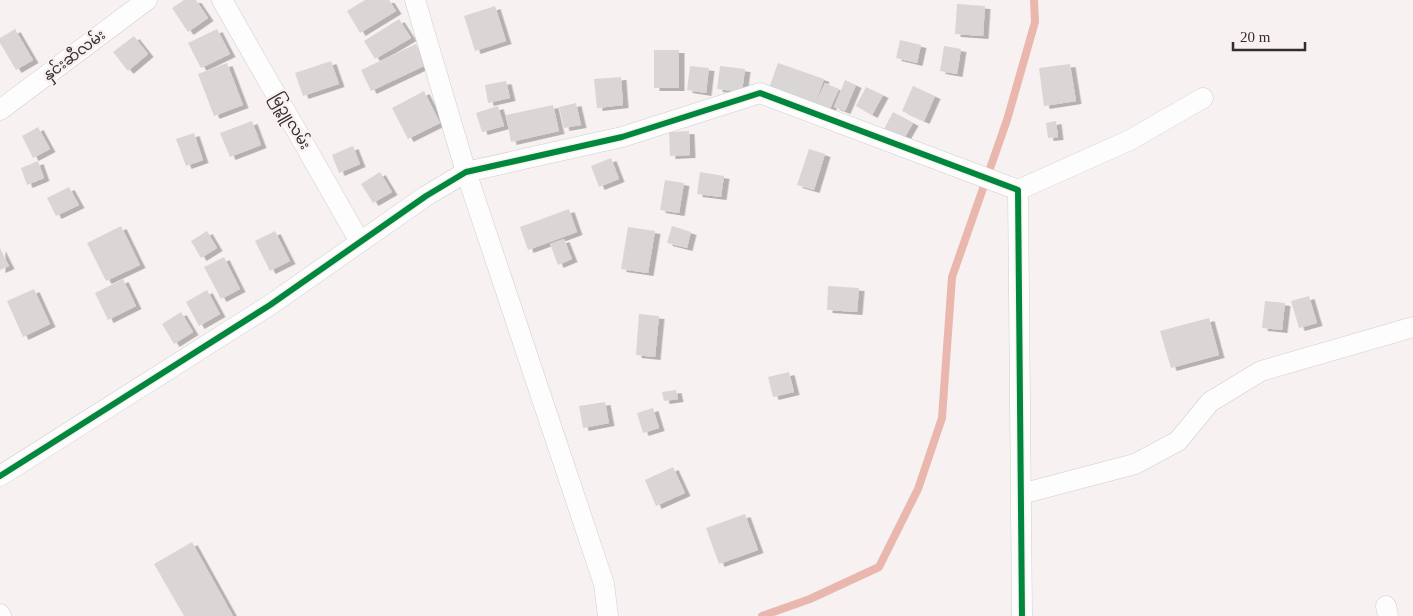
<svg xmlns="http://www.w3.org/2000/svg" width="1413" height="616" viewBox="0 0 1413 616" font-family="'Times New Roman','Noto Sans Myanmar',serif">
<defs>
<filter id="shadow"><feDropShadow dx="5.5" dy="3" stdDeviation="0" flood-color="#0004"/></filter>
</defs>
<rect width="100%" height="100%" fill="#f7f2f1"/>
<g fill="none" stroke-linecap="round" stroke-linejoin="round">
<path stroke="#eab7ae" stroke-width="8" d="M762,616L810,599L879,567L918,489L942,418L952,277L1007,120L1035,22L1034,0"/>
</g>
<path fill="#dad6d6" filter="url(#shadow)" d="M184,0H196L208,18L188,32L172,8Z
M365,0H389L396,11L360,33L347,11Z
M957,4L985,6L983,36L955,34Z
M495,6L506,41L475,51L464,16Z
M399,19L411,38L375,59L364,41Z
M15,29L33,60L16,70L0,43V38Z
M217,29L230,54L201,68L188,43Z
M134,36L148,54L128,71L113,52Z
M900,40L921,45L917,63L896,58Z
M416,44L426,65L371,91L361,70Z
M944,46L961,49L957,74L940,71Z
M654,50H679V88H654Z
M331,61L339,84L303,96L295,73Z
M227,63L243,105L214,116L198,74Z
M778,63L824,79L815,104L825,83L839,89L828,113L768,91Z
M1070,64L1076,101L1044,106L1039,68Z
M690,66L709,68L706,93L687,90Z
M720,66L745,69L742,92L717,89Z
M621,77L623,105L597,108L594,79Z
M845,80L856,85L845,111L834,107Z
M506,81L510,98L488,103L485,85Z
M913,86L935,96L924,121L902,111Z
M866,87L883,95L872,115L856,106Z
M424,91L440,123L408,139L392,108Z
M576,103L581,125L564,128L559,107Z
M553,105L559,131L511,142L506,115Z
M498,106L504,126L482,132L476,113Z
M893,112L913,123L902,142L883,131Z
M252,121L261,145L230,157L220,133Z
M1056,121L1058,137L1048,138L1046,123Z
M38,127L50,149L33,158L22,136Z
M689,131L690,155L670,156L669,132Z
M194,133L203,160L186,166L176,139Z
M353,146L360,164L339,173L332,155Z
M809,149L825,154L814,190L797,185Z
M611,158L619,179L599,187L591,166Z
M38,161L44,178L27,185L21,168Z
M380,172L392,192L373,203L361,184Z
M700,172L724,176L721,197L697,194Z
M665,180L684,183L679,213L660,210Z
M69,187L79,205L56,216L47,198Z
M569,209L577,232L528,250L520,227Z
M121,226L140,265L106,281L87,243Z
M672,226L691,232L687,248L667,243Z
M628,227L655,231L648,273L621,269Z
M207,231L217,248L201,258L191,241Z
M275,231L290,261L270,271L255,241Z
M564,239L572,259L558,265L550,244Z
M0,248L9,266L0,270Z
M224,257L240,289L221,299L204,267Z
M123,279L136,306L108,320L95,293Z
M828,286L859,288L857,312L827,310Z
M34,289L50,324L23,337L7,301Z
M207,290L220,314L199,326L186,302Z
M1309,296L1317,323L1299,328L1291,301Z
M1265,301L1285,303L1282,330L1262,328Z
M181,312L193,332L174,344L162,324Z
M639,314L659,316L655,357L636,355Z
M1209,318L1219,355L1171,368L1160,331Z
M789,372L794,392L773,397L768,377Z
M676,390L678,399L664,401L662,392Z
M605,402L609,423L583,428L579,406Z
M653,408L659,428L643,433L637,413Z
M673,467L685,493L656,506L645,480Z
M745,514L758,550L719,564L706,528Z
M192,542L233,616H184L154,564Z"/>
<g fill="none" stroke-linecap="round" stroke-linejoin="round">
<g stroke="#d0cdcc" stroke-width="21">
<path id="street" d="M222,0L360,242
M415,0L466,172L604,584L608,616
M0,110L147,0
M1018,190L1130,140L1203,98
M0,476L270,305L426,196L466,172L622,137L760,93L1018,190L1022,616
M1021,494L1135,464L1178,441L1210,402L1261,371L1413,327
M1386,606L1388,616
M0,614L1,616"/>
</g>
<use href="#street" stroke="#fefdfd" stroke-width="20"/>
<g stroke="#f9f1ef" stroke-width="9">
<path id="cycleway" d="M0,476L270,305L426,196L466,172L622,137L760,93L1018,190L1022,616"/>
</g>
<use href="#cycleway" stroke="#00873e" stroke-width="6"/>
</g>
<g text-anchor="middle" dominant-baseline="central" stroke-width="5" stroke-linejoin="round" paint-order="stroke">
<g font-size="15" fill="#312e2e" stroke="#f9f1ef">
<text transform="translate(74 55) rotate(-37)">နှင်းဆီလမ်း</text>
<text transform="translate(291 121) rotate(60)">မြဉ္ဇူလမ်း</text>
</g>
</g>
<path d="M1233 42v8h72v-8" fill="none" stroke="#312e2e" stroke-width="2.5"/>
<text x="1240" y="42" font-size="15" fill="#312e2e" stroke="#f9f1ef" stroke-width="4" paint-order="stroke">20 m</text>
</svg>
